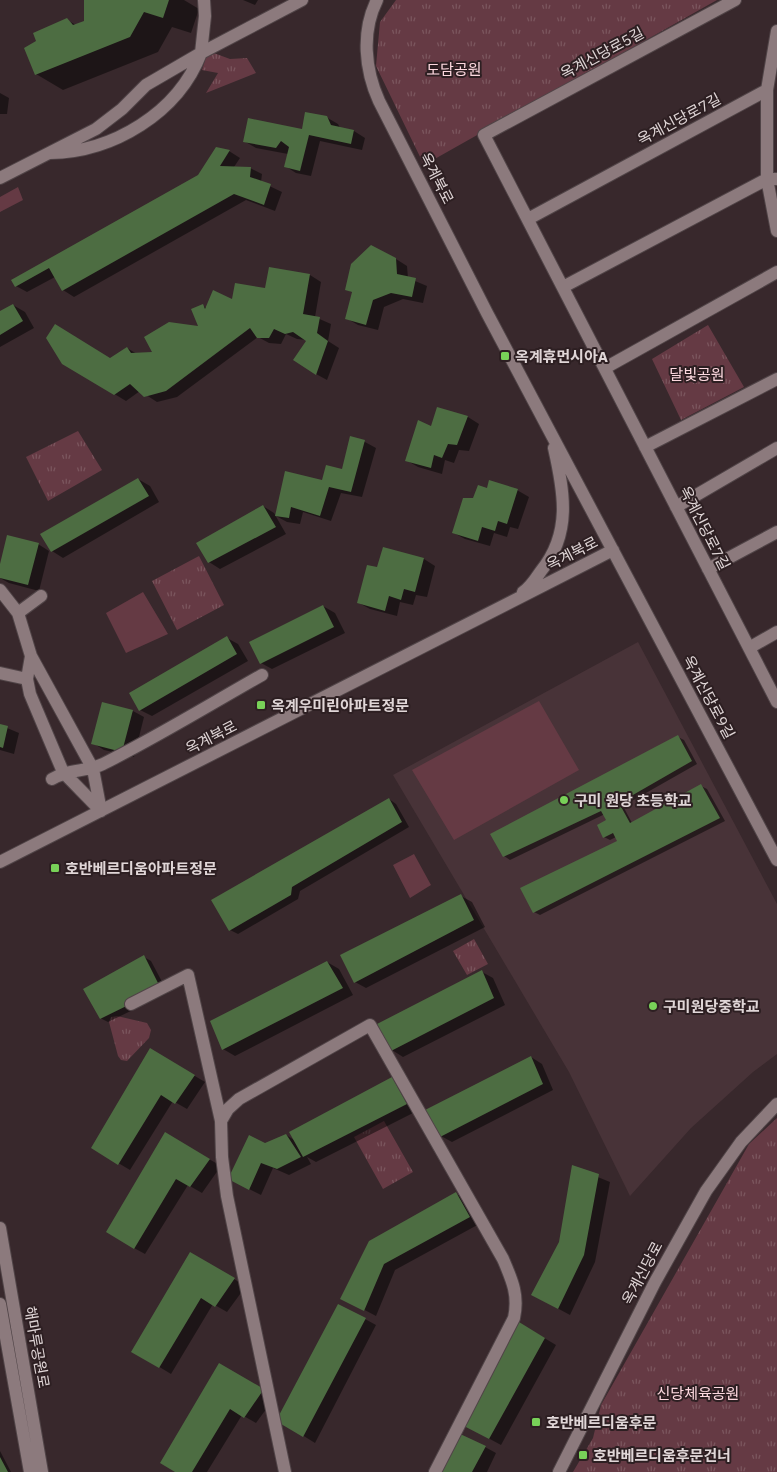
<svg xmlns="http://www.w3.org/2000/svg" width="777" height="1472" viewBox="0 0 777 1472" font-family="'IBM Plex Sans','Noto Sans KR',sans-serif">
<defs>
<pattern id="park-tufts" width="24" height="20" patternUnits="userSpaceOnUse" patternTransform="scale(1.25)"><rect width="24" height="20" fill="#653a44"/><path d="M3 7l-1-3M5 7V3M7 7l1-3M15 17l-1-3M17 17v-4M19 17l1-3" fill="none" stroke="#7b565e"/></pattern>
</defs>
<rect width="100%" height="100%" fill="#38282c"/>
<path fill="#483338" d="M638,642L777,904V1054L753,1072L691,1128L630,1196L569,1072L393,775Z"/>
<path fill="#653a44" d="M18,187L23,200L0,212V197Z
M143,592L168,634L126,653L106,613Z
M539,701L579,770L454,840L412,770Z
M414,854L431,885L410,898L393,865Z"/>
<path fill="url(#park-tufts)" d="M396,0H717L424,165L376,66L380,22Z
M211,52L230,59L247,58L256,73L206,93L218,73L202,70L207,54Z
M708,325L744,387L681,420L652,359Z
M78,431L102,470L48,501L26,457Z
M199,556L224,605L177,630L152,581Z
M474,939L488,964L467,975L453,951Z
M117,1016L147,1023L151,1030L149,1038L127,1061L121,1060L118,1056L109,1022L111,1017Z
M777,1118V1472H573L593,1438L601,1405L749,1144Z
M384,1121L413,1172L383,1189L354,1137Z"/>
<path fill="#0007" d="M86,0H184L199,9L191,33L172,27L158,52L63,90L36,74L67,20L76,25L85,22Z
M243,0H258L255,5Z
M0,93L9,98L7,114H0Z
M326,117L338,124L340,128L354,131L365,138L362,150L320,141L311,176L296,173L285,166L288,154L256,148L244,141L303,131Z
M216,149L229,151L240,158L234,167L250,168L262,174L261,182L282,192L275,211L246,200L74,297L63,290L55,277L27,292L16,286L199,176Z
M396,259L407,266L408,278L427,286L423,303L403,299L384,307L378,330L358,325L346,318L353,293L346,289Z
M310,275L321,282L315,317L331,324L328,341L339,348L327,380L316,374L307,340L297,339L286,334L281,344L269,343L258,337L177,397L157,402L140,391L126,401L63,363L111,359L127,348L137,354L154,353L200,328L203,306L207,308L233,301Z
M13,305L25,312L34,328L0,347V313Z
M438,408L468,417L479,424L469,451L459,450L454,463L445,460L442,474L418,467L406,460L432,427Z
M351,438L365,442L376,448L362,497L341,493L331,521L303,512L300,524L287,522L276,516L323,481L343,470Z
M138,479L150,486L159,502L63,558L52,551Z
M488,490H517L529,497L518,529L510,527L507,537L494,533L490,546L465,539L454,533Z
M263,506L274,513L286,534L220,569L209,562Z
M38,544L49,551L39,591L9,583L0,578V569Z
M383,549L424,559L435,566L427,597L416,595L413,605L400,602L397,616L370,609L359,603L378,569Z
M323,606L335,613L345,633L272,669L261,663Z
M227,638L238,644L248,661L152,716L140,710Z
M133,711L144,717L134,757L104,750L93,743Z
M0,725L19,733L14,754L0,750Z
M678,737L684,740L697,764L623,806L632,823L701,786L707,789L725,821L540,915L534,912L619,842L616,837L610,840L604,837L608,821L605,814L510,860L504,856Z
M389,799L396,804L409,827L300,891L298,899L238,934L230,930Z
M461,896L472,902L485,927L366,988L355,982Z
M144,957L151,961L168,993L108,1022L100,1018Z
M327,962L339,969L353,995L235,1056L223,1049Z
M482,972L493,978L505,1005L403,1057L392,1050Z
M151,1050L205,1082L187,1109L173,1101L130,1170L93,1148Z
M531,1057L542,1064L553,1090L452,1142L441,1136Z
M392,1078L403,1085L417,1111L316,1162L307,1157L311,1164L289,1175L273,1168L261,1195L241,1185L265,1145L286,1135L296,1141Z
M166,1134L221,1166L202,1193L188,1185L145,1254L134,1248Z
M573,1167L610,1182L595,1262L570,1315L544,1301L560,1243Z
M456,1194L468,1200L481,1223L395,1270L376,1316L342,1298Z
M191,1254L246,1286L227,1312L213,1304L171,1374L133,1351Z
M365,1319L376,1325L315,1443L278,1420Z
M531,1330L556,1345L501,1445L475,1431Z
M220,1365L275,1397L256,1423L242,1415L207,1472H178Z
M485,1447L496,1453L487,1472H438Z
M0,1451L11,1472H0Z"/>
<path fill="#4d6d42" d="M84,0H169L163,18L144,12L130,37L35,75L24,48L36,41L33,33L67,18L73,25L84,21Z
M305,112L327,116L331,125L354,130L351,144L309,135L300,171L284,167L289,147L281,141L276,148L243,142L248,118L302,129Z
M216,147L230,150L220,166L251,167L250,177L271,184L264,205L234,194L62,291L49,268L15,287L11,280L198,175Z
M371,245L396,258L397,274L416,278L412,297L391,293L373,300L366,325L345,319L352,292L345,290L351,264Z
M269,267L310,274L303,314L320,317L317,333L328,341L316,375L293,360L306,341L293,332L285,334L274,329L269,338H257L250,328L166,391L144,397L130,384L114,395L62,364L46,338L55,324L110,358L127,347L131,353L152,352L144,337L169,322L198,326L191,309L203,304L205,309L213,290L232,299L235,283L265,288Z
M13,304L23,321L0,335V311Z
M437,407L468,416L457,445L448,444L442,458L434,455L431,468L405,461L418,420L431,426Z
M350,436L365,440L351,492L329,487L320,516L291,507L289,518L275,516L285,471L322,480L326,465L342,469Z
M138,478L149,496L51,552L40,534Z
M489,480L518,489L507,524L498,521L495,531L482,527L478,541L452,533L463,498H473L478,485L487,488Z
M263,505L276,527L208,563L196,543Z
M7,535L39,543L28,585L0,578V564Z
M383,547L424,558L415,592L404,589L401,600L389,596L385,611L357,603L367,565L377,567Z
M323,605L334,627L260,664L249,642Z
M227,636L237,654L139,711L129,693Z
M102,702L133,710L122,752L91,744Z
M0,724L8,726L3,748L0,747Z
M678,735L692,761L619,803L630,823L701,784L720,818L533,913L520,888L617,841L613,833L603,838L597,825L606,820L601,811L503,857L490,834Z
M389,798L402,822L292,887L291,895L229,931L211,900Z
M461,894L474,920L354,983L340,955Z
M144,955L161,989L100,1019L83,989Z
M327,961L343,988L222,1050L210,1021Z
M482,970L494,998L391,1051L377,1024Z
M150,1048L195,1075L175,1104L161,1095L118,1165L91,1148Z
M531,1056L543,1084L440,1137L425,1110Z
M392,1077L407,1104L303,1157L289,1132Z
M165,1132L210,1159L190,1187L176,1179L134,1249L106,1232Z
M286,1134L301,1157L277,1169L261,1163L249,1190L228,1179L249,1135L265,1143Z
M572,1165L599,1174L584,1255L558,1309L531,1295L559,1242Z
M456,1192L470,1217L384,1264L364,1311L340,1299L369,1241Z
M190,1252L235,1278L215,1307L201,1298L159,1368L131,1352Z
M338,1304L366,1318L303,1437L276,1421Z
M519,1322L545,1338L489,1439L462,1425Z
M219,1363L264,1389L244,1418L230,1409L192,1472H175L160,1463Z
M458,1433L486,1446L472,1472H437Z
M0,1457L8,1472H0Z"/>
<g fill="none" stroke-linecap="round" stroke-linejoin="round">
<g stroke="#504447" stroke-width="14">
<path id="street" d="M204,0L205,16L201,53L302,0
M377,0C361,32 365,70 379,101L487,313L777,860
M735,0L484,135L777,702
M777,31L767,90V179L777,231
M50,153C113,152 178,113 201,53
M0,178L96,129L122,109L146,85L201,53
M528,219L767,90
M563,287L767,179H777
M605,368L777,272
M645,447L777,379
M676,507L777,448
M708,569L777,532
M0,590L18,613L31,656
M523,592C531,587 536,578 541,571C572,533 564,492 554,448
M18,613L41,596
M749,648L777,632
M31,656L93,769L101,811L63,772L30,694L27,679Z
M0,673L27,679
M52,779C68,769 86,772 103,764C157,737 209,705 262,675
M0,862L613,550
M131,1004L188,975L221,1121L222,1157L227,1196L285,1472
M221,1121L228,1109L239,1099L370,1025L503,1259C512,1280 519,1295 514,1318L435,1472"/>
</g>
<g stroke="#504447" stroke-width="14">
<path id="secondary" d="M0,1228L42,1472
M0,1304L30,1472
M559,1472L655,1282L706,1191L741,1142L777,1104"/>
</g>
<use href="#street" stroke="#8c7a7d" stroke-width="12"/>
<use href="#secondary" stroke="#8c7a7d" stroke-width="12"/>
</g>
<g fill="#78d158" stroke="#2d1f22" stroke-width="2">
<rect x="500" y="351" width="10" height="10" rx="2.5"/>
<rect x="256" y="700" width="10" height="10" rx="2.5"/>
<circle cx="564" cy="800" r="5"/>
<rect x="50" y="863" width="10" height="10" rx="2.5"/>
<circle cx="653" cy="1006" r="5"/>
<rect x="531" y="1417" width="10" height="10" rx="2.5"/>
<rect x="578" y="1450" width="10" height="10" rx="2.5"/>
</g>
<g text-anchor="middle" dominant-baseline="central" stroke-width="4" stroke-linejoin="round" paint-order="stroke">
<g font-size="15" fill="#e0d6d7" stroke="#2d1f22">
<text transform="translate(602 53) rotate(-28)">옥계신당로5길</text>
<text transform="translate(679 119) rotate(-28)">옥계신당로7길</text>
<text transform="translate(437 178) rotate(63)">옥계북로</text>
<text transform="translate(705 528) rotate(63)">옥계신당로7길</text>
<text transform="translate(572 553) rotate(-27)">옥계북로</text>
<text transform="translate(709 697) rotate(62)">옥계신당로9길</text>
<text transform="translate(211 737) rotate(-27)">옥계북로</text>
<text transform="translate(642 1273) rotate(-62)">옥계신당로</text>
<text transform="translate(37 1347) rotate(80)">해마루공원로</text>
</g>
<g font-size="15" fill="#fdd8df" stroke="#2d1f22">
<text x="454" y="69">도담공원</text>
<text x="697" y="374">달빛공원</text>
<text x="698" y="1393">신당체육공원</text>
</g>
<g font-size="15" font-weight="bold" fill="#e0d6d7" stroke="#2d1f22" text-anchor="start">
<text x="515" y="356">옥계휴먼시아A</text>
<text x="271" y="705">옥계우미린아파트정문</text>
<text x="574" y="800">구미 원당 초등학교</text>
<text x="65" y="868">호반베르디움아파트정문</text>
<text x="663" y="1006">구미원당중학교</text>
<text x="546" y="1422">호반베르디움후문</text>
<text x="593" y="1455">호반베르디움후문건너</text>
</g>
</g>
</svg>
